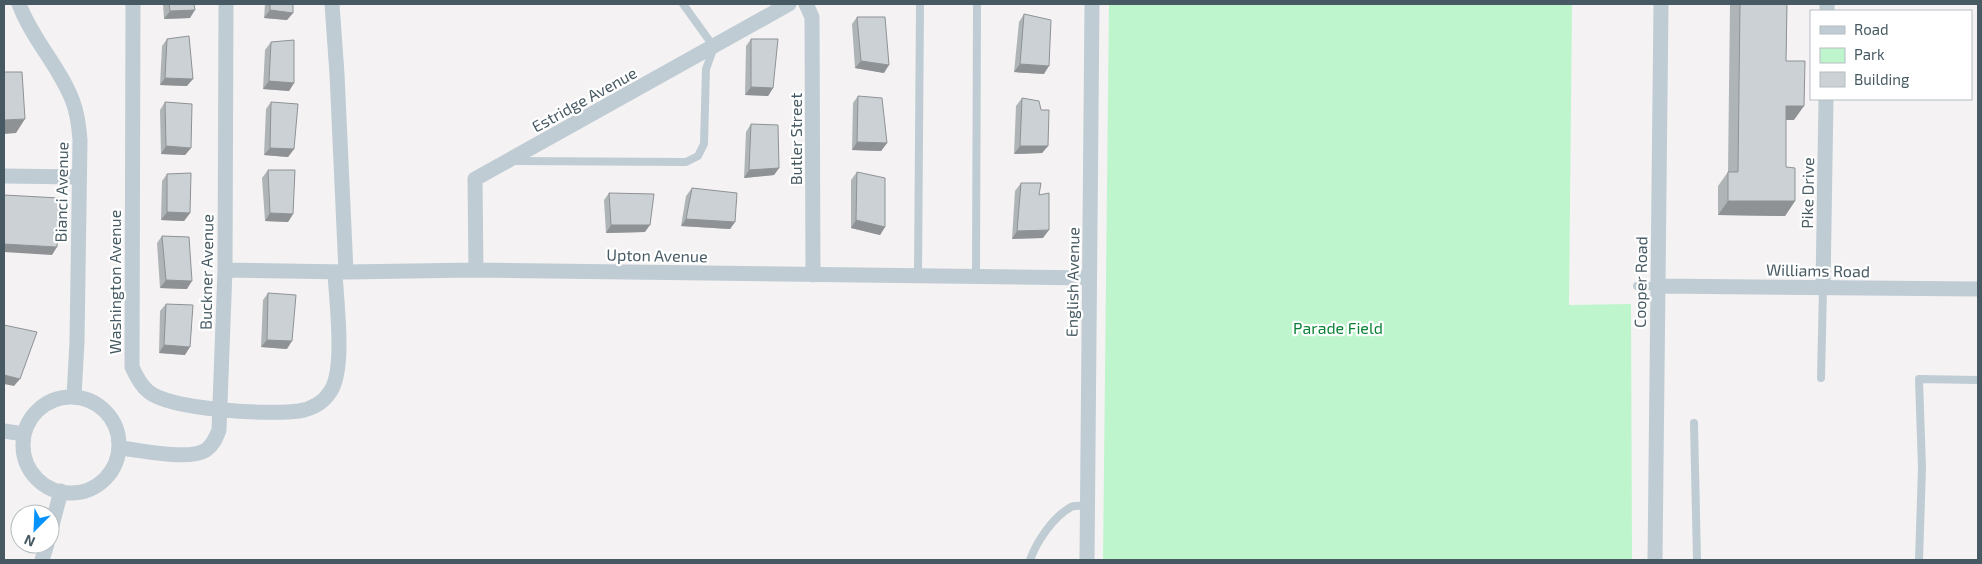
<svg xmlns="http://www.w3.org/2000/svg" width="1982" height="564" viewBox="0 0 1982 564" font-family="'Exo 2',sans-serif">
<rect width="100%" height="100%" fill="#f5f2f3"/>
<path fill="#bef5cc" d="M1109,4H1572L1569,305L1631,304L1632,560H1103Z"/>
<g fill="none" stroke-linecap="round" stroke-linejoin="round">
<path stroke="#bfccd3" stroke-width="8" d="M513,161L686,162L698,156L704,144L706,69L714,47L683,4
M918,276L920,4
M976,277L977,4
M1637,286H1657
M1821,378L1823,288
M1694,423L1697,560
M1030,560C1037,541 1053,517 1071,507C1076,505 1082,506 1087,506
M1919,560L1922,468L1919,379L1978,380"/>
<path stroke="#bfccd3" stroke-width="15" d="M19,4C32,39 60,67 73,102C78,115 79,127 80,140L77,342L74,396
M133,4L132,367C136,376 141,386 149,392C172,410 269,415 299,411C311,409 323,403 330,392C346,370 336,300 335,272
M332,4L337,74L346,272
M806,4L812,17L813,275
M1827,11V4
M4,176L79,177
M225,270L346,272L476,270L1089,278
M476,270L475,179L789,4
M1657,286L1978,289
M1823,288L1826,99
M23 445a48 48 0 1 1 96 0a48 48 0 1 1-96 0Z
M4,431L24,434
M120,448C141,450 189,461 206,450C213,445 216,438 219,430L225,270L226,4
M50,533L61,491
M42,560L47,544
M1087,560L1092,4
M1655,560L1661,4"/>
</g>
<path fill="#afb4b7" d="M163,4H194L190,18L164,19Z
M265,4H293V13L287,20L264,18Z
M1730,4H1787L1786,61L1794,120H1786V167L1795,201L1785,216L1718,215V186L1728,172Z
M1024,14L1044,74L1014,72L1019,22Z
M857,17L884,73L855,68L852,24Z
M167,39L187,86L160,85L162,46Z
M751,39L773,88L768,96L745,95L746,46Z
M271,42L294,83L289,91L263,89L265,50Z
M858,96L887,143L881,151L852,150L853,103Z
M1022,98L1048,146L1042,153L1014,154L1016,106Z
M165,102L191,148L185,155L161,154L160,110Z
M271,102L294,149L288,157L264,155L266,109Z
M751,124L779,168L774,175L744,178L746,132Z
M268,170L293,214L288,222L265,221L262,178Z
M857,172L885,227L880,235L851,228V180Z
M167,174L190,213L184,221L161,220L162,181Z
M1021,183L1039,195L1043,238L1012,239L1015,191Z
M692,188L735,222L730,229L681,226L686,196Z
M609,193L645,232L606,233L604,200Z
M162,236L187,289L160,288L157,243Z
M268,293L287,349L261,347L263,300Z
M166,304L185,355L159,353L160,311Z"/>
<path fill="#8e9295" d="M195,10L190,18L164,19L170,11Z
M270,10L293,13L287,20L264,18Z
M861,61L889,65L884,73L855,68Z
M1020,64L1049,66L1044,74L1014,72Z
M165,78L193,79L187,86L160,85Z
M269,81L294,83L289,91L263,89Z
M751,87L773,88L768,96L745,95Z
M1786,106H1804L1794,120H1777Z
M25,119L16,133L4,134V120Z
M857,142L887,143L881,151L852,150Z
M166,146L191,148L185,155L161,154Z
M1020,146H1048L1042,153L1014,154Z
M270,148L294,149L288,157L264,155Z
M779,168L774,175L744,178L749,170Z
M1728,201H1795L1785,216L1718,215Z
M167,212L190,213L184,221L161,220Z
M270,213L293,214L288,222L265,221Z
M686,219L735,222L730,229L681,226Z
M856,220L885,227L880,235L851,228Z
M611,225H650L645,232L606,233Z
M1049,230L1043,238L1012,239L1017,231Z
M4,244L57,247L52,255L4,252Z
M166,280L192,281L187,289L160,288Z
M267,340L292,341L287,349L261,347Z
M164,345L190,347L185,355L159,353Z
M4,375L20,379L14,386L4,384Z"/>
<path fill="#cbd1d5" stroke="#8e9295" d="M169,4H194L195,10L170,11Z
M270,4H293V13L270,10Z
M1740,4H1787L1786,61H1805L1804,106H1786V167L1795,168V201H1728V172H1738Z
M1024,14L1051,20L1049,66L1020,64Z
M857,17H885L889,65L861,61Z
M189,36L193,79L165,78L167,39Z
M751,39H778L773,88L751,87Z
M294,40V83L269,81L271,42Z
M4,72H22L25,119L4,120Z
M858,96L882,98L887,143L857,142Z
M1022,98L1039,101L1041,110H1049L1048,146H1020Z
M165,102L192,104L191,148L166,146Z
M271,102L298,104L294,149L270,148Z
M751,124L778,125L779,168L749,170Z
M268,170H295L293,214L270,213Z
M857,172L885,178V227L856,220Z
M191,173L190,213L167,212V174Z
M1021,183H1041L1039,195L1049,193V230L1017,231Z
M692,188L737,193L735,222L686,219Z
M609,193L654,194L650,225H611Z
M4,195L59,198L57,247L4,244Z
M162,236L189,237L192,281L166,280Z
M268,293L296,295L292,341L267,340Z
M166,304L193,305L190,347L164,345Z
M4,325L37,332L20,379L4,375Z"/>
<g text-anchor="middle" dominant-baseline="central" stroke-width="4.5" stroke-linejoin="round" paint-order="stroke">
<g font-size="16" fill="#475a63" stroke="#fff">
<text transform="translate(584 99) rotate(-29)">Estridge Avenue</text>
<text transform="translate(795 139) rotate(-90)">Butler Street</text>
<text transform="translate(61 192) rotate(-89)">Bianci Avenue</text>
<text transform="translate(1807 193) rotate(-89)">Pike Drive</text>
<text transform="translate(657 255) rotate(1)">Upton Avenue</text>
<text transform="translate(1818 270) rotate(1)">Williams Road</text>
<text transform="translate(206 272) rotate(-89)">Buckner Avenue</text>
<text transform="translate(114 282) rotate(-90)">Washington Avenue</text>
<text transform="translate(1072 282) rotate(-89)">English Avenue</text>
<text transform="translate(1640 282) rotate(-89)">Cooper Road</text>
</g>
<g font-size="16" fill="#0c8338" stroke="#fff">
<text x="1338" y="327">Parade Field</text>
</g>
</g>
<rect width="1982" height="564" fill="none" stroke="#475a63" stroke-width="10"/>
<rect x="1810" y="10" width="162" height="90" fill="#ffffff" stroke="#b5bdc1"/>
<rect x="1820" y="26" width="25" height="8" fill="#bfccd3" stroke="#b5bdc1"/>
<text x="1854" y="35" font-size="15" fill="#475a63">Road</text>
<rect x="1820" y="48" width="25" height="15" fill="#bef5cc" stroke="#b5bdc1"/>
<text x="1854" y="60" font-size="15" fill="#475a63">Park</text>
<rect x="1820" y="72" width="25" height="15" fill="#cbd1d5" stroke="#b5bdc1"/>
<text x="1854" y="85" font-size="15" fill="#475a63">Building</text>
<g transform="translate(35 529) rotate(204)"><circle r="24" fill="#ffffff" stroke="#b5bdc1"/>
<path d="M0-4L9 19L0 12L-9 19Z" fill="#0592fc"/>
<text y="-8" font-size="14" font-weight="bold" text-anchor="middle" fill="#475a63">N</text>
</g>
</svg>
